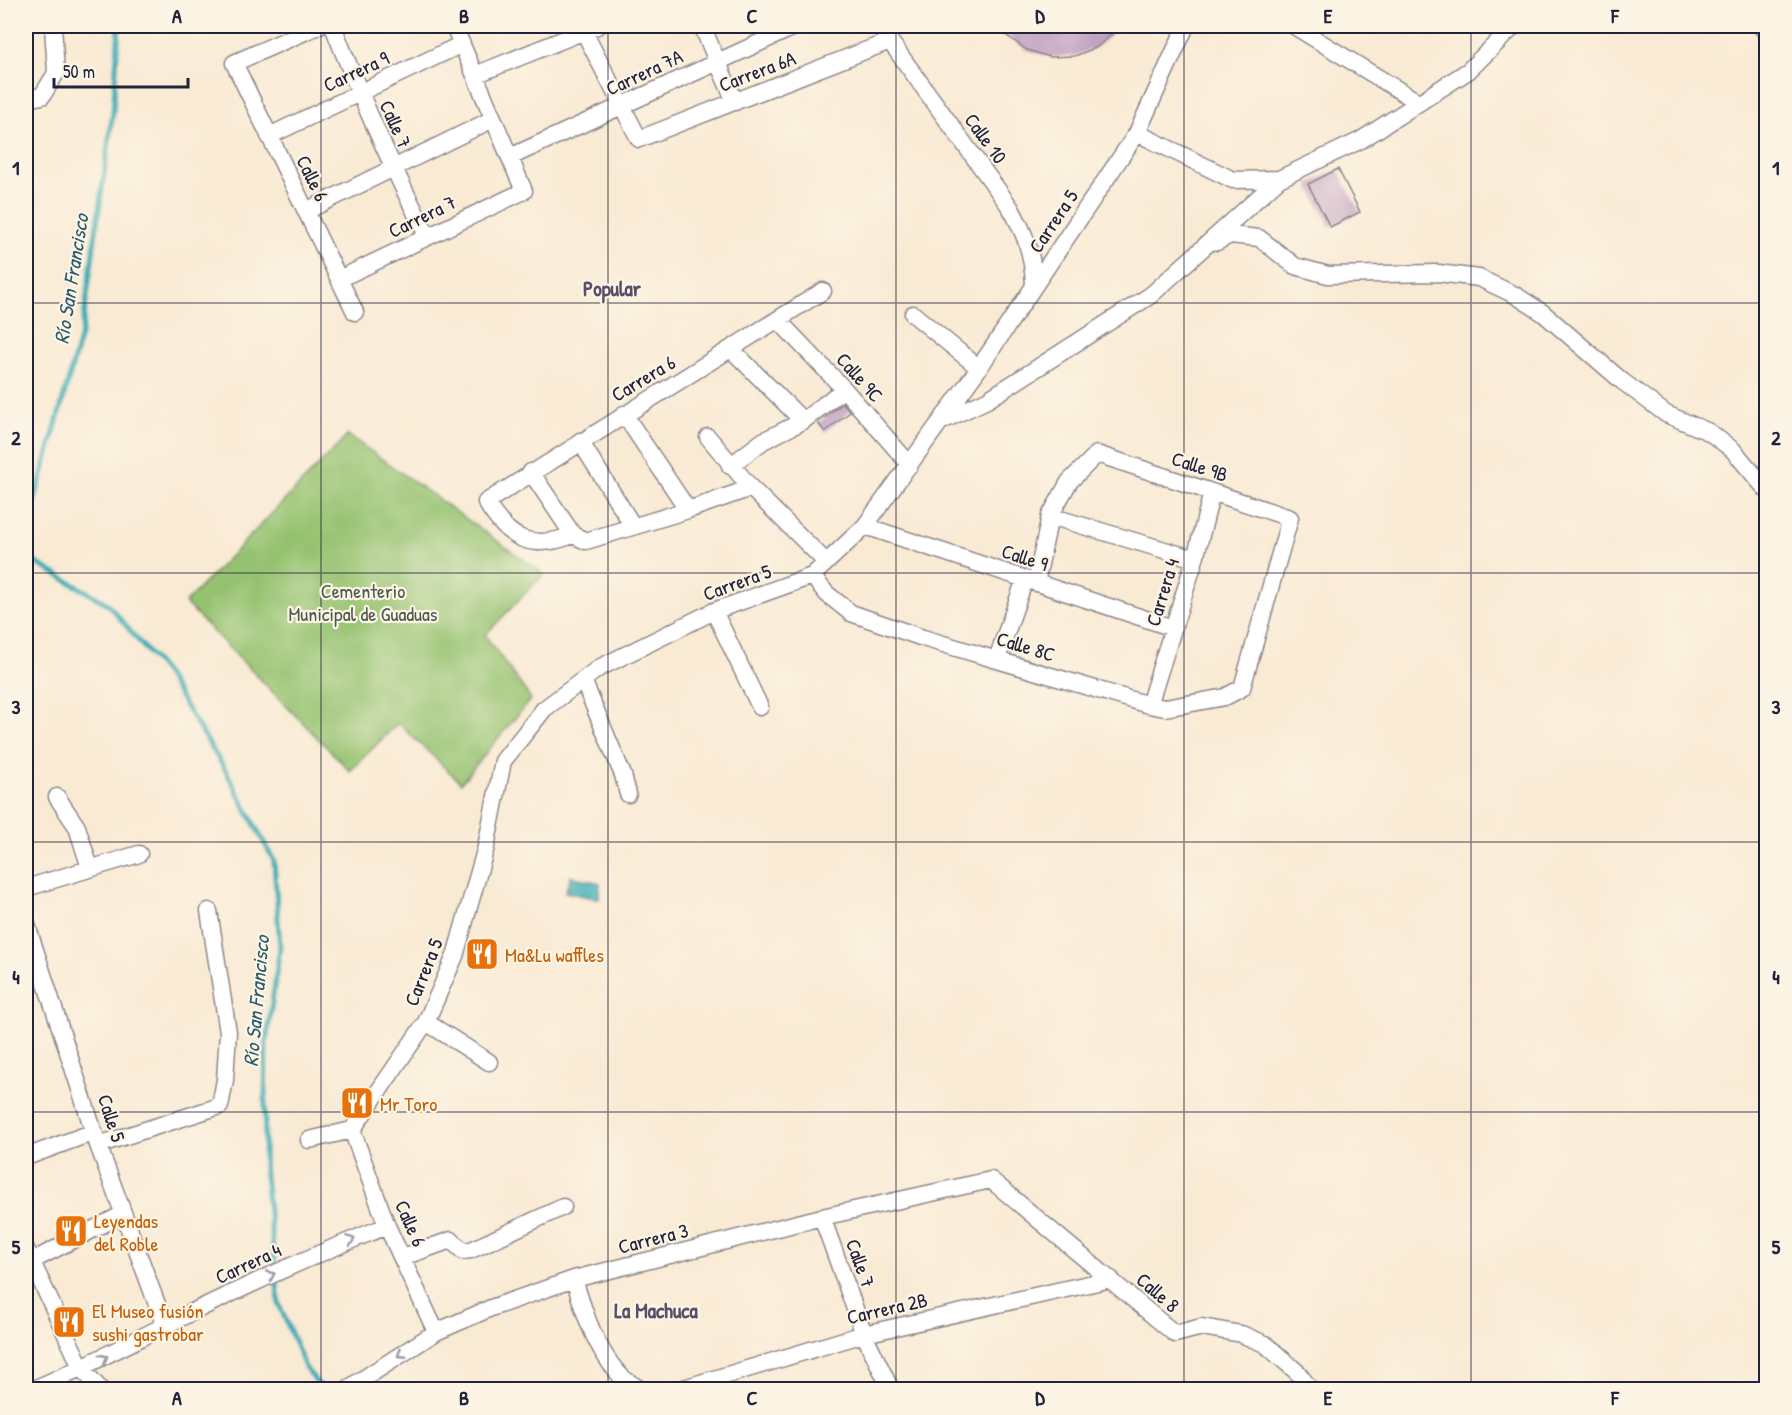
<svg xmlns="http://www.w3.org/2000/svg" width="1792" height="1415" viewBox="0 0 1792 1415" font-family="'Patrick Hand',sans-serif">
<rect width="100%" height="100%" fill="#fcf5e5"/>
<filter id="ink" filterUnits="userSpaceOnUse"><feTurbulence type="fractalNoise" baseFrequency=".0167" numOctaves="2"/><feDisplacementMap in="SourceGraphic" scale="12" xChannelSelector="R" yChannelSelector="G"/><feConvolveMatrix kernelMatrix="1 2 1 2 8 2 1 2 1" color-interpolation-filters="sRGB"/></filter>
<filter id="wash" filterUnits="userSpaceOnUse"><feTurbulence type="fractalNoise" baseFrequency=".008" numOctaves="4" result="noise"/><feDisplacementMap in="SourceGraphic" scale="24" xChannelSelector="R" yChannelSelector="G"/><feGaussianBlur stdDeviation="1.35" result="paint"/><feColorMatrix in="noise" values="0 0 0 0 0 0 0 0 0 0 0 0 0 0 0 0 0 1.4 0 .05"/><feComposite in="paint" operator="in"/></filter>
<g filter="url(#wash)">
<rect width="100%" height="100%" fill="#f9ead4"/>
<path fill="#95c270" stroke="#5c7256" stroke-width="1.5" d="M348,435L544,574L485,635L531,699L461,783L398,723L350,771L185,603Z"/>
<path fill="#3cadb6" stroke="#2f6878" stroke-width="1.5" d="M571,876L600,883L599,899L565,892Z"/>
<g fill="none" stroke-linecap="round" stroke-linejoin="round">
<path stroke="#3cadb6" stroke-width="5" d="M26,532L82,331L113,111L119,26
M26,557L108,604L165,673L226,771L274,861L280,948L266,1044L264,1166L279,1304L305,1367L323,1390"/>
</g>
<g id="blocks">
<path fill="#c3a1c3" d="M993,26H1121L1097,47L1075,56L1050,57L1027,50Z
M1338,169L1360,212L1330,227L1308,184Z
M843,403L850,412L825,432L818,423Z"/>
</g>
</g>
<g filter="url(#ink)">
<use href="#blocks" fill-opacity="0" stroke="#8e8688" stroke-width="1.5"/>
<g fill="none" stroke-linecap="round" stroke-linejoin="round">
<g stroke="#8e8688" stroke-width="19">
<path id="minor" d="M318,26L234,63L355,312
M333,26C361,98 392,168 428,237
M581,26L639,139L890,41
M702,26L735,102
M879,26L1010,207C1025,233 1033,254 1034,285
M1294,26L1418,102
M1761,26L1766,33
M475,75L597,26
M26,99L42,96L56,73L53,26
M1137,133L1233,180L1279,179
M269,136L462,44
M510,157L796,26
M306,211L493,119
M1217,242L1230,235L1259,238L1295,266L1328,275L1438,273L1479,278L1515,295L1543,313L1622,381L1666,414L1709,432L1733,450L1766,489
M339,279L524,191L454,26
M913,314L979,368
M778,320L844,389L910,465
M732,350L803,421
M624,414L688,510
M940,422L987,400L1151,295L1279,179L1361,140L1468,71L1514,26
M708,437L751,488L825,561
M580,441L633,526
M730,466L763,441L803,421L844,389
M531,472L573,535L586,541L688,510L751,488
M1050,516L1195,559
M865,526L1173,628
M573,535C532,551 508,540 486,502L823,291
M812,576L827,594L851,613L923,638L1149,705L1165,708L1225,697L1242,688L1290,518L1097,454L1069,482L1050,516L1036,583
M714,611L760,707
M997,659L1025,579
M583,680L623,775L628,794
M1149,705L1195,559L1212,492
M57,797L77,827L90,868
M26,888L139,854
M26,922L98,1145L165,1326
M426,1022L489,1062
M352,1130L387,1226L436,1332
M309,1140L352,1130L426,1022L455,956L486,847L503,761L544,709L599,668L714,611L812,576L865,526L979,368L1137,133L1186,26
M98,1145L220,1106L225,1080L228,1032L209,911
M26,1157L94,1132
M822,1217L864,1334L891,1390
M26,1249L82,1369L101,1390
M403,1257L451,1240L463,1251L471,1250L563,1207
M30,1262L123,1214
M574,1279C584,1312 595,1347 618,1373C623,1380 634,1385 641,1390
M31,1390C78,1371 121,1347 166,1325C239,1289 312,1255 387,1226
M346,1390L436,1332L491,1308L574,1279L822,1217L991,1180L1175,1334L1202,1327L1241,1334L1265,1344L1297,1372L1311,1390
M677,1390L864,1334L1111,1279"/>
</g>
<use href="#minor" stroke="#fff" stroke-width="16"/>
</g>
<defs><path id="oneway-chevron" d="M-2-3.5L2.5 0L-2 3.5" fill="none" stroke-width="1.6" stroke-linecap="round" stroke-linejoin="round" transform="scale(1.5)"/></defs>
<g stroke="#9c9ca7">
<use href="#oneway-chevron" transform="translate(351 1240) rotate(-21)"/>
<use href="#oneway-chevron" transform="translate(271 1275) rotate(-25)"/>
<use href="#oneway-chevron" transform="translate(401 1354) rotate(147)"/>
<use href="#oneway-chevron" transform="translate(104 1358) rotate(-28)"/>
</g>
</g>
<path fill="none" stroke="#22223b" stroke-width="1.5" stroke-opacity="0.55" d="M321,26V1390M608,26V1390M896,26V1390M1184,26V1390M1471,26V1390M26,303H1766M26,573H1766M26,842H1766M26,1112H1766"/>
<defs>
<g id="restaurant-square" transform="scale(1.725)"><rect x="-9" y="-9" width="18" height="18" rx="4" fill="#e8710a" stroke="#fcf5e5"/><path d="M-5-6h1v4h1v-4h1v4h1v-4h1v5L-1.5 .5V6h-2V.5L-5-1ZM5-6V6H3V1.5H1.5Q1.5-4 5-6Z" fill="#fff"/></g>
</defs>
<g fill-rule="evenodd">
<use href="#restaurant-square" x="482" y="954"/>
<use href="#restaurant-square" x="357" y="1103"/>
<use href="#restaurant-square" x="71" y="1231"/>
<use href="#restaurant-square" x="69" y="1322"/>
</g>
<g text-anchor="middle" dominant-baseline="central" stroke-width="4.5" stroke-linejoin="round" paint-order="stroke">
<g font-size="20" fill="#22223b" stroke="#fcf5e5">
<text transform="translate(356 71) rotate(-25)">Carrera 9</text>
<text transform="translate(757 71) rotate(-21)">Carrera 6A</text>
<text transform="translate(644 72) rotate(-25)">Carrera 7A</text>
<text transform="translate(396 124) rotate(66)">Calle 7</text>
<text transform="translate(986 138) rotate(54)">Calle 10</text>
<text transform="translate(313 178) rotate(64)">Calle 6</text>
<text transform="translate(422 216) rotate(-26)">Carrera 7</text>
<text transform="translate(1053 221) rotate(-56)">Carrera 5</text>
<text transform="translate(860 377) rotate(48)">Calle 9C</text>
<text transform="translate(643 378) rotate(-31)">Carrera 6</text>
<text transform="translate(1200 466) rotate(18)">Calle 9B</text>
<text transform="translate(1025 557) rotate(18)">Calle 9</text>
<text transform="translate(737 582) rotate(-20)">Carrera 5</text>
<text transform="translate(1162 592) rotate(-73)">Carrera 4</text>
<text transform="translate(1026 646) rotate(17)">Calle 8C</text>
<text transform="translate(423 972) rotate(-68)">Carrera 5</text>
<text transform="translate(112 1118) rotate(72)">Calle 5</text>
<text transform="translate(411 1223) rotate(66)">Calle 6</text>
<text transform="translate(653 1238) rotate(-14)">Carrera 3</text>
<text transform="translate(248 1263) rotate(-25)">Carrera 4</text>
<text transform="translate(861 1263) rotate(70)">Calle 7</text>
<text transform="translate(1158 1292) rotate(41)">Calle 8</text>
<text transform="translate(887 1308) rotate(-13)">Carrera 2B</text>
</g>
<g font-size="20" fill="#4a5a4e" stroke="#fcf5e5">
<text x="363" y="590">Cementerio<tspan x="363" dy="23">Municipal de Guaduas</tspan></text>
</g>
<g font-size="20" fill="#c56008" stroke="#fcf5e5" text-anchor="start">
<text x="505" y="954">Ma&amp;Lu waffles</text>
<text x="380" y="1103">Mr Toro</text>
<text x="94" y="1220">Leyendas<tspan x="94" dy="23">del Roble</tspan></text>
<text x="92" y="1310">El Museo fusión<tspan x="92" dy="23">sushi gastrobar</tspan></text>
</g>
<g font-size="21" font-style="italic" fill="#2c5a6c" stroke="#fcf5e5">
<text transform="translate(71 279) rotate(-81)">Río San Francisco</text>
<text transform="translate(256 1001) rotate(-85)">Río San Francisco</text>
</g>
<g font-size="21" font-weight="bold" fill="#5a4e6b" stroke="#fcf5e5">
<text x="612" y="288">Popular</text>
<text x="656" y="1310">La Machuca</text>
</g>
</g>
<rect width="1792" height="1415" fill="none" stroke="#fcf5e5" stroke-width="66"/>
<path d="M54 78v9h134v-9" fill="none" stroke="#22223b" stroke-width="3"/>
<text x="63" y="78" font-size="18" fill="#22223b" stroke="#fcf5e5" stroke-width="4.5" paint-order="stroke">50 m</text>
<rect x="33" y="33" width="1726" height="1349" fill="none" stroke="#22223b" stroke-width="2"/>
<g font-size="20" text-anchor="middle" font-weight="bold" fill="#22223b">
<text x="177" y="23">A</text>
<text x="464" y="23">B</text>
<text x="752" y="23">C</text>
<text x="1040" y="23">D</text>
<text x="1328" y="23">E</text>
<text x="1615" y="23">F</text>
<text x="16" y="175">1</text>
<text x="1776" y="175">1</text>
<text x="16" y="445">2</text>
<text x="1776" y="445">2</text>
<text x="16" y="714">3</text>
<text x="1776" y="714">3</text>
<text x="16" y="984">4</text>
<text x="1776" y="984">4</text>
<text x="16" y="1254">5</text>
<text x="1776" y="1254">5</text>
<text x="177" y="1405">A</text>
<text x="464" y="1405">B</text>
<text x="752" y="1405">C</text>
<text x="1040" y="1405">D</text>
<text x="1328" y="1405">E</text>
<text x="1615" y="1405">F</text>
</g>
</svg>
